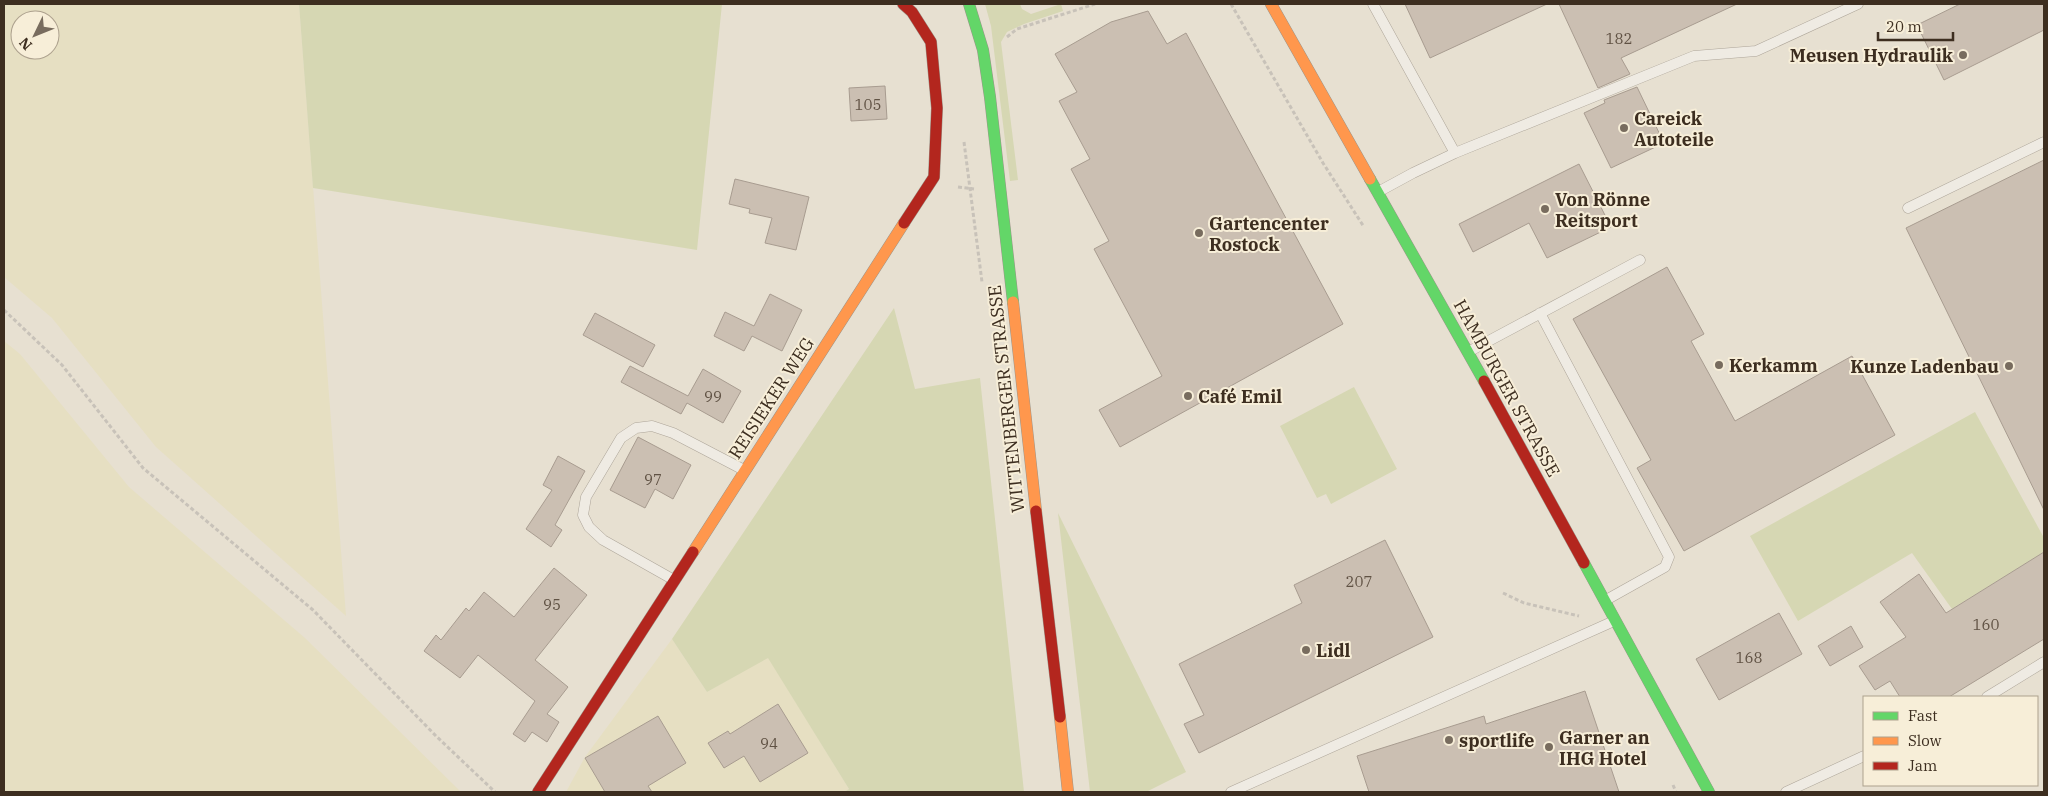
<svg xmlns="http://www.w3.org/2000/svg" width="2048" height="796" viewBox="0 0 2048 796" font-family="'IBM Plex Serif',serif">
<rect width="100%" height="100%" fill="#e7e0d1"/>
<path fill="#e6dfc2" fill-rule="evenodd" d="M4,4H299L346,616L156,447L52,318L4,277ZM20,20H50V50H20Z
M4,341L20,354L129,487L305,638L461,792H4Z
M672,639L707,692L768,657L849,789L844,792H566L585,757Z"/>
<path fill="#d6d7b3" d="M299,4H722L697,250L313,188Z
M985,4H1020L1022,9L1031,14L1061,4L1063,11L1024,24L1007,32L1001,42L1018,180L1010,181L991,26Z
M894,308L915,389L980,378L1024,792H844L849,789L768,658L707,692L672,639Z
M1354,387L1397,469L1331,504L1326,494L1317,498L1280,426Z
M1975,412L2044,538V552L1952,609L1912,553L1798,621L1750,536Z
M1058,513L1186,772L1146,792H1090Z"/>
<path fill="#cbbfb2" stroke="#a89c90" d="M1405,4H1547L1430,58Z
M1559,4H1737L1621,58L1630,74L1598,88Z
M1960,4H2044V30L1944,80L1917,25Z
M1148,11L1167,44L1186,33L1343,324L1120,447L1099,410L1162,376L1094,249L1109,241L1071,169L1090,159L1059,101L1077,92L1055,54L1111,22Z
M885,86L887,119L851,121L849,88Z
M1637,87L1664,143L1611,168L1584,113L1605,103L1604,100Z
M2044,160V510L1906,228Z
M1579,164L1611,227L1547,258L1529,223L1473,252L1459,224Z
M735,179L809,197L796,250L765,243L772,218L749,213L750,209L729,204Z
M1667,267L1704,334L1691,341L1735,421L1852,356L1895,435L1684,551L1637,468L1651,460L1573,319Z
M770,294L802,310L782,351L752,336L744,351L714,336L725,312L754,326Z
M595,313L655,345L643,367L583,335Z
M630,366L688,396L703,369L741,391L723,423L687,403L681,414L621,382Z
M638,437L691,465L673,499L655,489L645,508L610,490Z
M558,456L585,471L555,525L562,530L551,547L526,529L552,490L543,485Z
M1385,540L1433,637L1199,753L1184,724L1204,715L1179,664L1302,603L1294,585Z
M2044,552V639L1949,697H1900L1890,681L1875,690L1859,666L1906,637L1880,602L1919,574L1946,613Z
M554,568L587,595L535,660L568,687L547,714L559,722L547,742L532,732L525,742L513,734L535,701L478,655L460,678L424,651L436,635L441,640L466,608L469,611L484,592L514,617Z
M1779,613L1802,654L1719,700L1696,659Z
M1851,626L1863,647L1830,666L1818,646Z
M1585,691L1619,792H1369L1357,756L1484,716L1486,724Z
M778,704L808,753L760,782L744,756L724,768L708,743L728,731L730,734Z
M658,716L686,763L648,786L652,792H605L585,758Z"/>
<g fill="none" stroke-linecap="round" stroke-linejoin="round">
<g stroke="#ada599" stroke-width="11">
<path id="lane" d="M1373,4L1455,153
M1378,192L1413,173L1455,153L1694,56L1756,51L1858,4
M1908,208L2044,142
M1540,313L1669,557L1665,567L1606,600
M1468,352L1640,260
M674,580L603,540L589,527L583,515L586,497L621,438L636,428L652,426L673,433L744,470
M1987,697L2044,662
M1231,792L1614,621
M1786,792L1864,756"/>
</g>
<g stroke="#9c958a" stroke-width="12">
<path id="fast" d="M969,4L983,50L990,97L1013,302
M1370,179L1484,381
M1584,563L1709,792"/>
</g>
<g stroke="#9c958a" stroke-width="12">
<path id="slow" d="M1271,4L1370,179
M1013,302L1036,511
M693,552L904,223
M1060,717L1068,792"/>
</g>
<g stroke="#9c958a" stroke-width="12">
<path id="jam" d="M903,4L912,12L931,42L937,108L934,177L904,223
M1484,381L1584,563
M1036,511L1060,717
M538,792L693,552"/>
</g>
<path stroke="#c8c2b9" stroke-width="3" stroke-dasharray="4 2.5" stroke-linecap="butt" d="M1231,4L1323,163L1364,227
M1007,37L1017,29L1095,4
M964,142L982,282
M958,187L974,189
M4,310L62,365L143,468L313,610L436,736L495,792
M1503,593L1524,603L1579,616
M1673,785L1676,792"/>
<use href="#lane" stroke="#efebe3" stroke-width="10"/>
<use href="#fast" stroke="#63d668" stroke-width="11"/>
<use href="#slow" stroke="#ff974d" stroke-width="11"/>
<use href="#jam" stroke="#b3261e" stroke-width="11"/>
</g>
<g fill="#786c5e" stroke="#f7eed8" stroke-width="2">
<circle cx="1963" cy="55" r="5"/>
<circle cx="1624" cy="128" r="5"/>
<circle cx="1545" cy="209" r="5"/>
<circle cx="1199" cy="233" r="5"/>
<circle cx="1719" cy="365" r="5"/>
<circle cx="2009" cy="366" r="5"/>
<circle cx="1188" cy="396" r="5"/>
<circle cx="1306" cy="650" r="5"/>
<circle cx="1449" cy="740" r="5"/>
<circle cx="1549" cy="747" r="5"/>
</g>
<g text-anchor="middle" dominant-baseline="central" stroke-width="4" stroke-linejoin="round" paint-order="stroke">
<g font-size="15" fill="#605244">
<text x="1619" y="38">182</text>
<text x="868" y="104">105</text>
<text x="713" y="396">99</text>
<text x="653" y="479">97</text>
<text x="1359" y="581">207</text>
<text x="552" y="604">95</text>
<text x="1986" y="624">160</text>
<text x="1749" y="657">168</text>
<text x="769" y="743">94</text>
</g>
<g font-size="18" font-weight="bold" fill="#3d2e20" stroke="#f7eed8" text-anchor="start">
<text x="1953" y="55" text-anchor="end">Meusen Hydraulik</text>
<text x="1634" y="118">Careick<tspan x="1634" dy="21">Autoteile</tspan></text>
<text x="1555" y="199">Von Rönne<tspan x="1555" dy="21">Reitsport</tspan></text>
<text x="1209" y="223">Gartencenter<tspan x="1209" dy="21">Rostock</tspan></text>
<text x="1729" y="365">Kerkamm</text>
<text x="1999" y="366" text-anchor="end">Kunze Ladenbau</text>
<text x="1198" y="396">Café Emil</text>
<text x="1316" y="650">Lidl</text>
<text x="1559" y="737">Garner an<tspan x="1559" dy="21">IHG Hotel</tspan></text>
<text x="1459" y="740">sportlife</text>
</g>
<g font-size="18" fill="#3d2e20" stroke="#f7eed8">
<text transform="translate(1507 388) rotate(61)">HAMBURGER STRASSE</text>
<text transform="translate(771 398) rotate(-57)">REISIEKER WEG</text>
<text transform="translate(1006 399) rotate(-96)">WITTENBERGER STRASSE</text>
</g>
</g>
<rect width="2048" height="796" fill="none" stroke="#3d2e20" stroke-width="10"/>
<rect x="1863" y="696" width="175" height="90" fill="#f7eed8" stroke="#ada18e"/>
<rect x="1873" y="712" width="25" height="8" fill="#63d668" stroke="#ada18e"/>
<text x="1908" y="721" font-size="15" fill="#3d2e20">Fast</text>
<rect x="1873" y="737" width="25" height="8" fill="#ff974d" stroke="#ada18e"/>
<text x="1908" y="746" font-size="15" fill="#3d2e20">Slow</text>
<rect x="1873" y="762" width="25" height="8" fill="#b3261e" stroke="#ada18e"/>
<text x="1908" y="771" font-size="15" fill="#3d2e20">Jam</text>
<g transform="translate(35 35) rotate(227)"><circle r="24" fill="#f7eed8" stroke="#ada18e"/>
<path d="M0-4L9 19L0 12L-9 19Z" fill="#786c5e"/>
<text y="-8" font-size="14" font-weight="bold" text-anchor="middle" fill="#3d2e20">N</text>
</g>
<path d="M1878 32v8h75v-8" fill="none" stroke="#3d2e20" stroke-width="2.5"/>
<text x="1886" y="32" font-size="15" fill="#3d2e20" stroke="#f7eed8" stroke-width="4" paint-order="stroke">20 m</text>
</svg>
